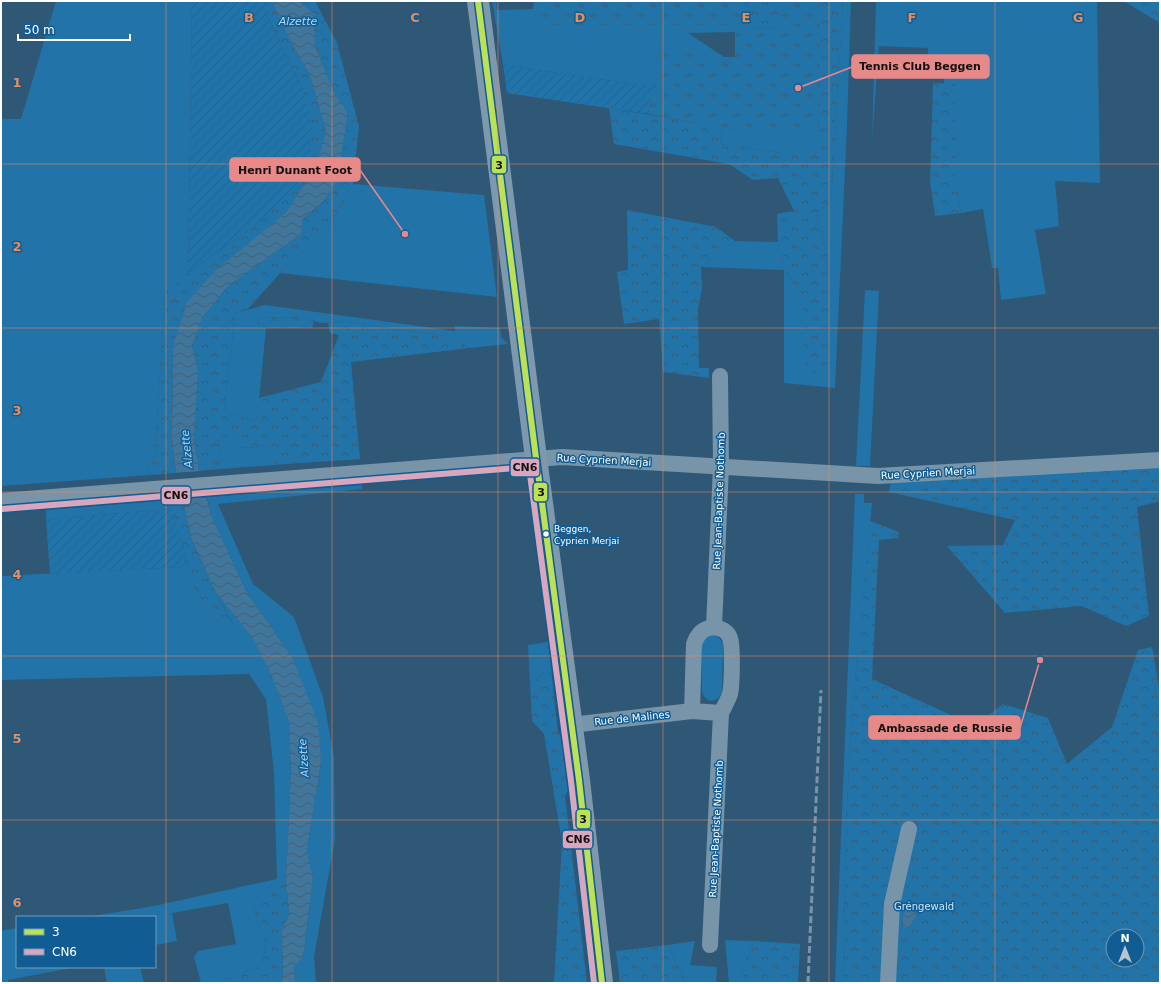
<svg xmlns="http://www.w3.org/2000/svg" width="1161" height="984" viewBox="0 0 1161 984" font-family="'DejaVu Sans',sans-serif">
<defs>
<pattern id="forest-crowns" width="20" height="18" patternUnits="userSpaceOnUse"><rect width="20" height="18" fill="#2273a8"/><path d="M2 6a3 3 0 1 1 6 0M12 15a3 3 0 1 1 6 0" fill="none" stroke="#3b5c71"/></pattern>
<pattern id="park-tufts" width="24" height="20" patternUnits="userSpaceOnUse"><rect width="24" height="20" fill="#2273a8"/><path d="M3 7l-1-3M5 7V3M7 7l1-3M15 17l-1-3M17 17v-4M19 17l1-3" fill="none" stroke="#3b5c71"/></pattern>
<pattern id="garden-furrows" width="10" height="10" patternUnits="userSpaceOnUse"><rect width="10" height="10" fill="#2273a8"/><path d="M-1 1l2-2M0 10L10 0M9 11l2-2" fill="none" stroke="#3b5c71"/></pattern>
<pattern id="water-waves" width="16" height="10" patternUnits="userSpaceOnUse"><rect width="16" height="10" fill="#40769c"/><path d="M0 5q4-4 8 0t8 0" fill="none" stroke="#475f70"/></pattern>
</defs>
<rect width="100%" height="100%" fill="#2e5876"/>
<path fill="#2273a8" d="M56,1H192L188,273L165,293L155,456L148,464L150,475L1,486V119H21Z
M492,1H496L497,10L533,9L534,1H536V25H739V32L688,33L724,57H735V47L819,46L820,143L796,155L720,144L722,127L735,130V63L714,62L690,47H659L653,87L503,65Z
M843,1H851L847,126L835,388L784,383V270L701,267L735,241L778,242L784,270L803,295V358L830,270L816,213L831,201Z
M876,1H1097L1100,183L1055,181L1059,226L1035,230L1046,294L1001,300L998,268H992L983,209L961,213L956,177V84H944V59L928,58V48L879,46L872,140Z
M353,184L484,195L497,297L280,273L332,222Z
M865,290L879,291L870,466H856Z
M265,305L455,331V326L500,328L501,337L508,344L470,348L445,336L339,321C328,323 318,325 309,318L257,317L260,328H266L257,421L224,412L235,313Z
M218,437H232L240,448L274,446V465L221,469Z
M362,485V489L218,504L253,584L294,617L323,697L334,757L335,839L314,957L316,983H295L294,968L303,957L313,879L307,850L321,762L293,659L246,591L212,517L207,497Z
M855,494H864V503H872L851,725L846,827L843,983H835Z
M169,500L172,509L46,519V510Z
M182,567L216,621L233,624L216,593L251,636L270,672L289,722L291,771L286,879H277L252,903L266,946L261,966L222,981V983H201L194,957L198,951L236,944L228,903L172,913L177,941L155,945V917H86L154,906L277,879L274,773L266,699L249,674L1,680V576Z
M710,635C718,636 721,638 723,645L722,692C717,704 705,704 702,691V644L705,638Z
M548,642L552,677L546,671L530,684L528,645Z
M17,928V967H76L8,980L9,983H1V931Z
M725,940L754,941L742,969L747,983H729Z
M695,941L690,965L717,967L716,983H686L668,945Z
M104,967H140L144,983H107Z"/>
<path fill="url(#forest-crowns)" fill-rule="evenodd" d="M264,1H272L282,25L310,76L326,131L316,167L287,213L217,269L173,348L172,439L176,473L150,475L148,464L155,456L165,292L188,273L249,230L311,168L310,146L302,87L273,29Z
M299,1H315L337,43L359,126L353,184L332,222L280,273L247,310L235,313L224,412L257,421L259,398L321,382L339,335L330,333L328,323L339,321L445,336L470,348L351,362L360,459L274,465V446L240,448L232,437H218L221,469L199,471L194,437L198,371L192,346L202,318L228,286L301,234L303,218L322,203L340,176L341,157L348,113L334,92L315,46L314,14Z
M747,1H779L780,28L742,27V5Z
M820,1L843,2L831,201L816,213L830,270L827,364L818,373L808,372L803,358V295L784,270L778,243L777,214L794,211L778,178L753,180L729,164L614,144L609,108L722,127L720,144L796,155L820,142Z
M1124,1H1160V23Z
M933,83L956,84V177L961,213L935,216L930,181Z
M627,210L716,227L735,241L701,267L702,289L698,309L699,368H709V378L663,372L659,319L624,324L617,272L628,270Z
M257,317L309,318L314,322L312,328H260Z
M1160,467V501L1137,507L1149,616L1126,626L1082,606L1005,613L947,546L1003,545L1015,520L889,492L891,482Z
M183,499L191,539L216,593L233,625L216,621L182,567L186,558L169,500Z
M870,521L899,532L898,538L879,540L872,679L975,726L1003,704L1048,718L1067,764L1112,727L1138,650L1152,647L1160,692V983H843L846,827L851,725ZM1113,936H1137V960H1113Z
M546,671L552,677L558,733L563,739L570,786L565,796L587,983H554L562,842L544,734L532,721L530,684Z
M277,879H286L289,914L282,931L283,978L280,983H222V981L261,966L266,946L252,903Z
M754,941L800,944L798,983H747L742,969Z
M668,945L686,983H620L616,951Z"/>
<path fill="url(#park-tufts)" d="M536,1H747L742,6L743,27L779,28V1H820V129L736,130L648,114L659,47H690L714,62L735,63V32H739V25H536Z"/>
<path fill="url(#garden-furrows)" d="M192,1H264L273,29L302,87L311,121V168L293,192L249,230L188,273Z
M503,65L653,87L648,114L507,93Z
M172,509L186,558L182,567L50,574L46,519Z"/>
<path fill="url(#water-waves)" d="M272,1H299L314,14L315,46L334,92L348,113L341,157L340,176L322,203L303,218L301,234L228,286L202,318L192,346L198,371L194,438L199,471L212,517L246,591L293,659L318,723L321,762L307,850L313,879L303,957L294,968L295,983H280L283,978L282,931L289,914L286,879L291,771L289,722L270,672L251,636L216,593L191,538L183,499L176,473L172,439L173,348L187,302L217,269L286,213L316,167L326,131L310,76L282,25Z
M910,902L917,913L910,926L905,929C901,921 904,911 905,903Z"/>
<path fill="#2e5876" d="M201,471L209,497L181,499L174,473Z"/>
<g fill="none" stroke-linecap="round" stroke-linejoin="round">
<path stroke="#7794a9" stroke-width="16" d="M1,501L562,457L878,476L1160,460
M714,627L721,466L720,376
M692,711L694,644C695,642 696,638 698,636C705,624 725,625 730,638C733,646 732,686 730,694C728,700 724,707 721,713L710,945
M571,725L692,711L721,713
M888,983L892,904L909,829"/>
<path stroke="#7e99ad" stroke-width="22" d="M478,1L536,458L579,780L602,983"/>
<path stroke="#7994a9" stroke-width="3" stroke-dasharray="7 3" stroke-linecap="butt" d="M808,983L821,690"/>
<g stroke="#115d93" stroke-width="9">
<path id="bus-1" d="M478,1L536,458L579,780L602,983"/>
</g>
<g stroke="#115d93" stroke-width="9">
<path id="bus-2" d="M2,509L529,467L571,781L594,983"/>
</g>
<use href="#bus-1" stroke="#bce156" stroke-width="6"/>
<use href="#bus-2" stroke="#d8a6bd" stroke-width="6"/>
</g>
<path fill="none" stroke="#ef8b55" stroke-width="1" stroke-opacity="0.55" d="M166,1V983M332,1V983M498,1V983M663,1V983M829,1V983M995,1V983M1,164H1160M1,328H1160M1,492H1160M1,656H1160M1,820H1160"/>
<circle fill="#fff" stroke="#115d93" stroke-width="1.5" cx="546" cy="534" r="3.5"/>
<g text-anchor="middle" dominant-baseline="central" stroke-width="3" stroke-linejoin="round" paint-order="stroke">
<g font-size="9" fill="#fff" stroke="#115d93" text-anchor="start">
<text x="554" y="529">Beggen,<tspan x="554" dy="12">Cyprien Merjai</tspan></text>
</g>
<g font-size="10" fill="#fff" stroke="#115d93">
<text transform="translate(604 460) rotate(3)">Rue Cyprien Merjai</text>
<text transform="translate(928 473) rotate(-3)">Rue Cyprien Merjai</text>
<text transform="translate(719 501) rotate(-88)">Rue Jean-Baptiste Nothomb</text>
<text transform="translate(632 718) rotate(-6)">Rue de Malines</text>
<text transform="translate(716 829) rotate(-87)">Rue Jean-Baptiste Nothomb</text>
</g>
<g font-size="10" fill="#c6e7fd" stroke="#115d93">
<text x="924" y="906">Gréngewald</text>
</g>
<g font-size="11" font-style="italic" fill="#aadafa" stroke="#115d93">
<text x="298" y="21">Alzette</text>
<text transform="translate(187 449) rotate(-96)">Alzette</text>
<text transform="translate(304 758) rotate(-94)">Alzette</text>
</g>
</g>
<g font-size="13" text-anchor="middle" font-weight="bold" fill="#ef8b55" stroke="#115d93" stroke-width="3" stroke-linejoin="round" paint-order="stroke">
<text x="249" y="22">B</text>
<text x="415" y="22">C</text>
<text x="580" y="22">D</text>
<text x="746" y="22">E</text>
<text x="912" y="22">F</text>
<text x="1078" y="22">G</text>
<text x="17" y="87">1</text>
<text x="17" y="251">2</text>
<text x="17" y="415">3</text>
<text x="17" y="579">4</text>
<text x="17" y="743">5</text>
<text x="17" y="907">6</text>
</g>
<path fill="none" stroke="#e88989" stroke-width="1.5" d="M798 88L852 67M405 234L360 170M1040 660L1020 728"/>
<g fill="#e88989" stroke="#115d93" stroke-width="1.5">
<circle cx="798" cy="88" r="4"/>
<circle cx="405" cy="234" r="4"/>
<circle cx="1040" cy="660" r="4"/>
</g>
<g fill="#e88989" stroke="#e88989" stroke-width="1.5">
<rect x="852" y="55" width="137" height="23" rx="4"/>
<rect x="230" y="158" width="130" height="23" rx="4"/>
<rect x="869" y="716" width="151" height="23" rx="4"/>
</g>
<g font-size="11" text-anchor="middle" font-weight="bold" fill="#111">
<text x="920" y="70">Tennis Club Beggen</text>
<text x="295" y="174">Henri Dunant Foot</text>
<text x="945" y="732">Ambassade de Russie</text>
</g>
<g stroke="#115d93" stroke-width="1.5">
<rect x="491" y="155" width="16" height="19" rx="4" fill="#bce156"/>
<rect x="510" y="458" width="30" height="19" rx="4" fill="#d8a6bd"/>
<rect x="533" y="482" width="15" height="20" rx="4" fill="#bce156"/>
<rect x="161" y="486" width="30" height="19" rx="4" fill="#d8a6bd"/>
<rect x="576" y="809" width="15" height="20" rx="4" fill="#bce156"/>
<rect x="562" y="830" width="31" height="19" rx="4" fill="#d8a6bd"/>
</g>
<g font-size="11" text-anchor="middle" font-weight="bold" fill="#111">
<text x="499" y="169">3</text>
<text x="525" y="471">CN6</text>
<text x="541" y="496">3</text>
<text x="176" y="499">CN6</text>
<text x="583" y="823">3</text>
<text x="578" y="843">CN6</text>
</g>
<rect width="1161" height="984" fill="none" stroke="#ffffff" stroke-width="4"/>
<rect x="16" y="916" width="140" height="52" fill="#115d93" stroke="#709ebe"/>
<rect x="24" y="929" width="20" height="6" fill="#bce156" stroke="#709ebe"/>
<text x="52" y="936" font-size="12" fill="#ffffff">3</text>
<rect x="24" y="949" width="20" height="6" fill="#d8a6bd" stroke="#709ebe"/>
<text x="52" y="956" font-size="12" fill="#ffffff">CN6</text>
<g transform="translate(1125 948)"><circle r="19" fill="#115d93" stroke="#709ebe"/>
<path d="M0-3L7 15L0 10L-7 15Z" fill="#b6c5cf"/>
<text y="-6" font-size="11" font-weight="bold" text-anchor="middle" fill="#ffffff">N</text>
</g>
<path d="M18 34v6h112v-6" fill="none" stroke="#ffffff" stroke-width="2"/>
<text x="24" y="34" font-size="12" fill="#ffffff" stroke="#115d93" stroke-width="3" paint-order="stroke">50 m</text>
</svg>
